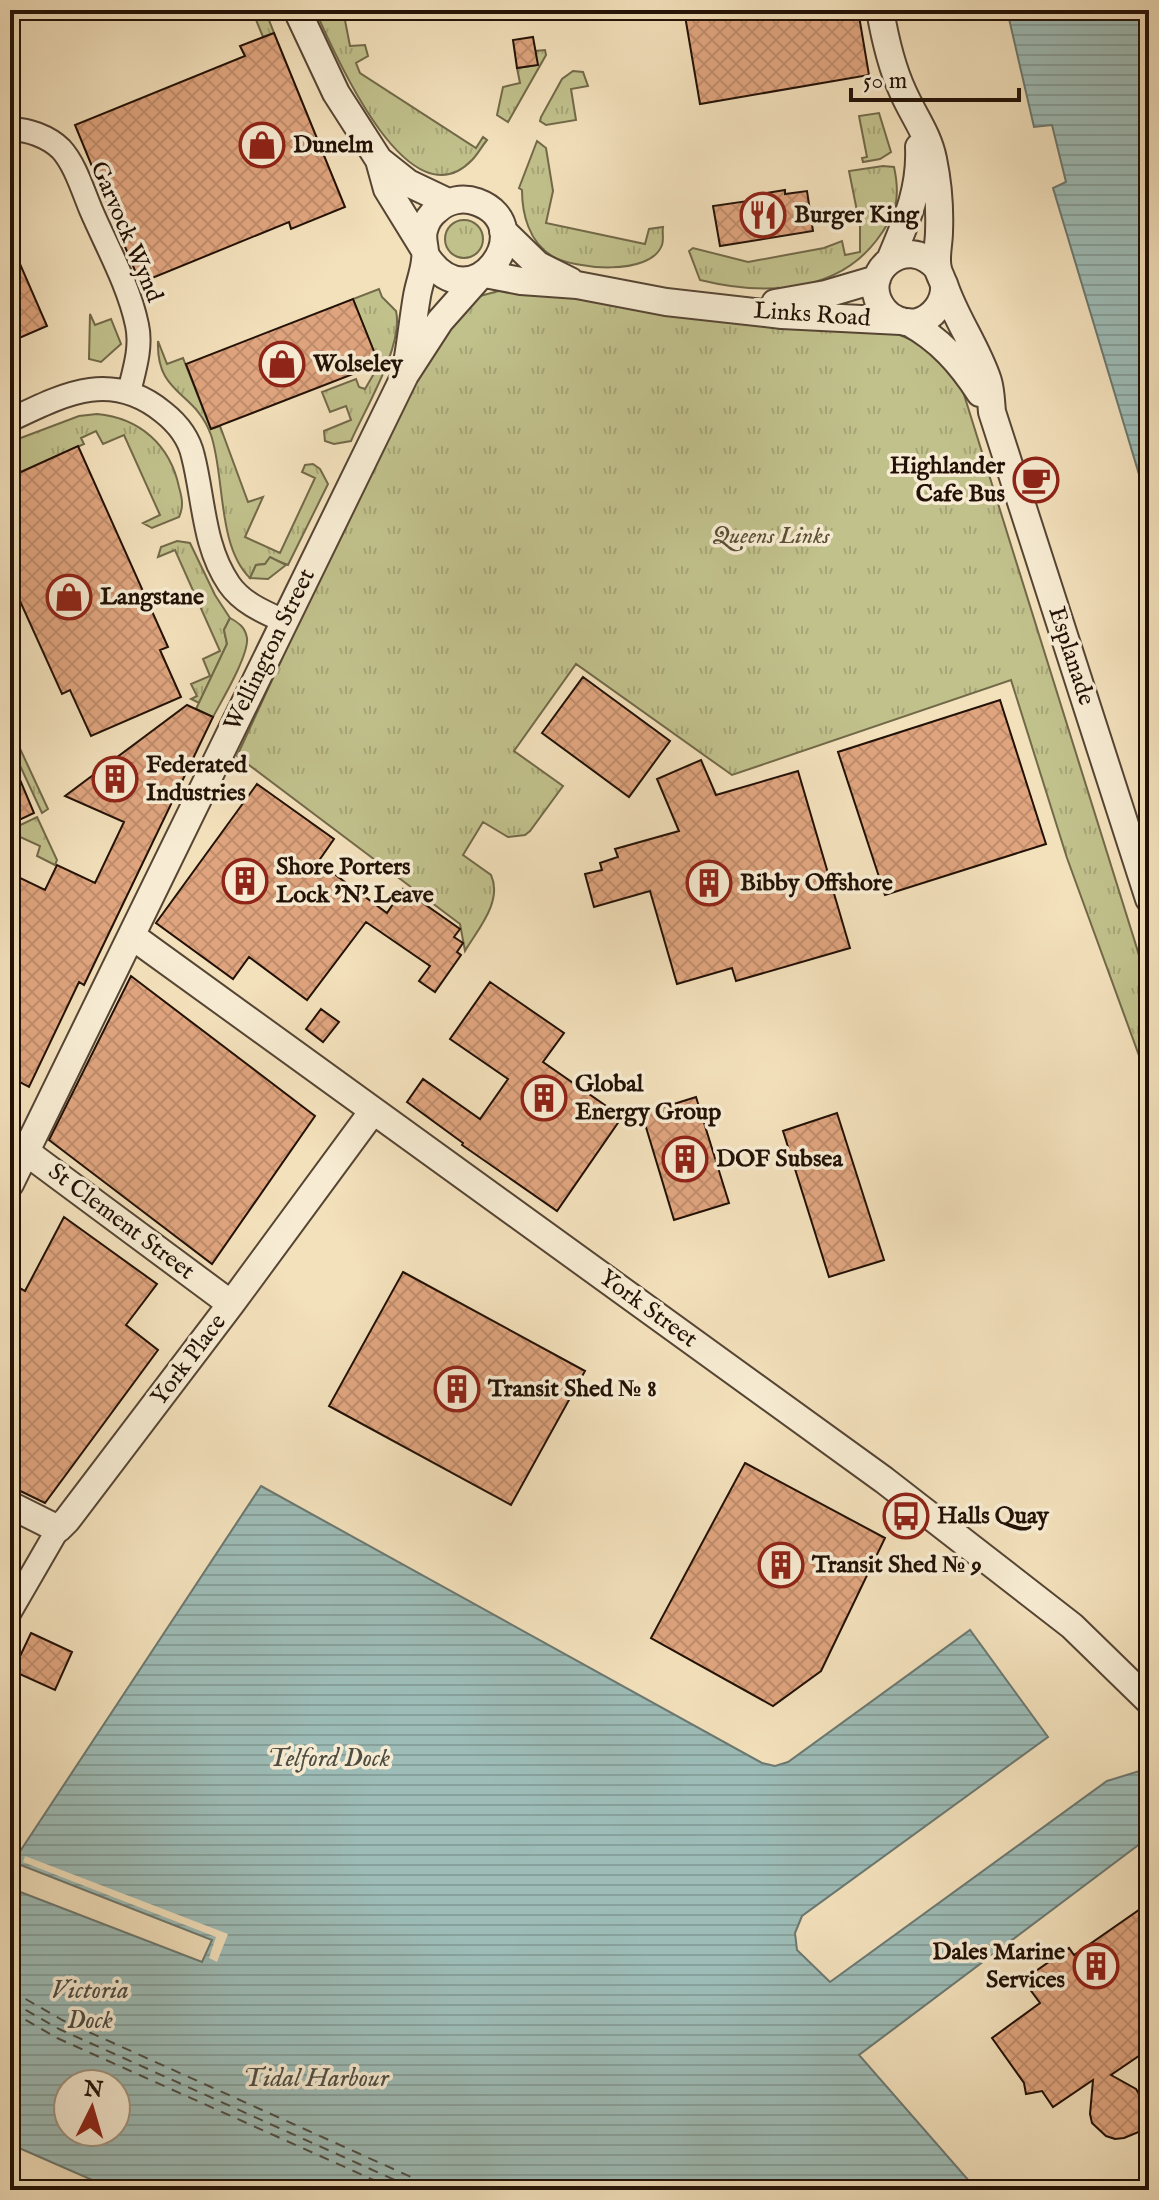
<svg xmlns="http://www.w3.org/2000/svg" width="1159" height="2200" viewBox="0 0 1159 2200" font-family="'IM FELL English',serif">
<defs>
<pattern id="grass-tufts" width="24" height="20" patternUnits="userSpaceOnUse" patternTransform="scale(2)"><rect width="24" height="20" fill="#c1c18c"/><path d="M3 7l-1-3M5 7V3M7 7l1-3M15 17l-1-3M17 17v-4M19 17l1-3" fill="none" stroke="#a6a577"/></pattern>
<pattern id="forest-crowns" width="20" height="18" patternUnits="userSpaceOnUse" patternTransform="scale(2)"><rect width="20" height="18" fill="#c1c18c"/><path d="M2 6a3 3 0 1 1 6 0M12 15a3 3 0 1 1 6 0" fill="none" stroke="#a6a577"/></pattern>
<pattern id="water-rules" width="6" height="5" patternUnits="userSpaceOnUse" patternTransform="scale(2)"><rect width="6" height="5" fill="#9dbcb7"/><path d="M0 2.5h6" fill="none" stroke="#87a19c"/></pattern>
<pattern id="building-cross-hatch" width="8" height="8" patternUnits="userSpaceOnUse" patternTransform="scale(2)"><rect width="8" height="8" fill="#e0a57f"/><path d="M0 0l8 8M0 8l8-8" fill="none" stroke="#c08d6c"/></pattern>
</defs>
<rect width="100%" height="100%" fill="#f3e1bc"/>
<filter id="stains"><feTurbulence type="fractalNoise" baseFrequency=".0025" numOctaves="4"/><feColorMatrix values="0 0 0 0 .2 0 0 0 0 .09 0 0 0 0 .02 0 0 0 .5 -.17"/></filter>
<radialGradient id="worn" r=".72"><stop offset=".6" stop-color="#630" stop-opacity="0"/><stop offset="1" stop-color="#630" stop-opacity=".3"/></radialGradient>
<path fill="url(#grass-tufts)" stroke="#726949" stroke-width="2" d="M252,10H265L274,33L263,37Z
M315,10H343L350,46L365,45L368,56L356,63L360,73L476,148L483,137L487,140C482,146 478,154 472,160C408,227 333,50 315,10Z
M545,50L546,55L508,122L497,115L503,87L520,83L517,68L537,65L535,51Z
M573,71L583,72L588,86L571,89L576,120L546,125L540,121L541,117L562,79Z
M879,113L891,152L880,159L863,162L862,158L867,157L859,116Z
M537,141L546,148L553,191L546,223L645,244L649,229L663,227C662,232 664,240 662,245C650,277 574,269 552,256C529,242 522,214 522,190L519,188Z
M883,166L894,167C901,199 896,215 876,241C834,295 761,295 700,280L689,251L693,248L748,262L824,248L842,241L845,255L860,252V226L849,171Z
M445 239a19 19 0 1 1 38 0a19 19 0 1 1-38 0Z
M379,289L382,297L396,311C404,345 365,409 351,441L334,444L325,441L324,431L351,420L346,406L330,412L322,392L356,379L359,387L365,389L379,365L353,299Z
M506,289L898,334L929,348L961,385L1149,987V1083L1067,858L1011,680L732,775L576,664L514,751L563,786L530,831L525,835L508,837L483,822L463,855L491,875C503,901 478,929 465,951L460,924L237,756L371,466L441,331L480,296Z
M158,341L167,364L183,358L211,429L220,426L248,502L263,497L245,537L280,553L315,478L302,472L305,465L313,464L320,469L328,484L288,565L270,558L265,564L256,565L250,578C217,546 225,476 211,435C195,390 156,396 158,341Z
M97,414C140,418 170,445 179,487C182,498 184,506 179,517L152,528L143,523L160,515L124,435L103,444L96,431L81,438L84,444L10,477V442L79,416Z
M177,541L190,543L215,595L230,618L224,630L227,644L199,703L191,699L197,696L191,684L210,676L203,659L220,651L175,550L158,557L161,547Z
M10,727L48,809L42,813L10,744Z"/>
<path fill="url(#forest-crowns)" stroke="#726949" stroke-width="2" d="M37,817L57,860L55,865L37,856L40,846L16,835L10,847V830Z"/>
<path fill="#c1c18c" stroke="#726949" stroke-width="2" d="M90,314L95,325L111,319L121,344L101,362L89,359Z
M270,557L286,565L268,579L250,578L256,565L265,564Z
M230,618C239,623 245,627 247,638C249,655 222,700 213,717L196,709L227,644L224,630Z"/>
<path fill="url(#water-rules)" stroke="#6c7870" stroke-width="2" fill-rule="evenodd" d="M1007,10H1149V478L1141,481L1053,188L1066,182L1052,125L1034,127Z
M261,1486L762,1763L775,1766L788,1762L970,1630L1048,1737L802,1916L795,1933L797,1950L830,1982L1107,1781L1149,1768V1837L859,2055L977,2190H115L10,2144V1888L202,1962L212,1940L13,1862ZM68,2084H116V2132H68Z"/>
<path fill="#f3e1bc" d="M25,1856L228,1934L217,1962L209,1958L216,1937L23,1862Z"/>
<g fill="none" stroke-linecap="round" stroke-linejoin="round">
<path stroke="#4d4d44" stroke-width="2" stroke-dasharray="10 8" stroke-linecap="butt" d="M10,1990L62,2020L440,2190
M10,2001L59,2029L417,2190
M10,2011L57,2038L396,2190"/>
</g>
<path fill="url(#building-cross-hatch)" stroke="#221106" stroke-width="2" d="M684,10H858L869,75L700,104Z
M274,33L345,207L291,229L289,222L140,283L75,125L245,56L240,46Z
M533,37L538,65L517,68L513,40Z
M785,190V194L807,191L813,231L720,246L713,206L755,200L754,195Z
M10,241L47,326L10,342Z
M353,299L379,364L211,429L186,364Z
M78,446L168,647L160,650L181,697L91,736L70,690L62,694L10,579V477Z
M583,677L670,741L629,797L542,733Z
M1000,700L1046,844L885,895L838,752Z
M187,705L213,717L84,985L79,982L29,1087L10,1077V873L45,890L57,865L95,883L124,822L65,796Z
M10,756L34,813L17,821L10,805Z
M701,760L716,795L798,771L850,948L736,981L732,968L677,984L650,891L594,907L585,874L602,870L600,863L618,857L615,849L679,831L657,779Z
M257,784L334,839L318,862L387,913L403,889L460,929L454,937L463,943L457,952L461,955L435,992L419,981L430,966L366,922L307,1000L249,957L233,979L156,923Z
M131,976L315,1116L212,1264L49,1140Z
M490,982L564,1033L543,1062L622,1117L557,1211L462,1145L463,1143L407,1102L423,1079L480,1119L508,1079L450,1039Z
M321,1009L339,1022L323,1042L306,1029Z
M696,1097L729,1203L674,1220L642,1114Z
M837,1113L884,1260L829,1277L783,1131Z
M64,1217L157,1284L126,1325L158,1350L45,1503L10,1486V1282L25,1291Z
M403,1272L585,1371L511,1505L329,1406Z
M745,1463L885,1538L821,1671L773,1706L651,1638Z
M31,1633L72,1652L55,1690L13,1671Z
M1149,1903V2049L1111,2075L1136,2089L1145,2104L1146,2113L1141,2131L1124,2138L1115,2139L1106,2136L1092,2123L1090,2114L1093,2080L1053,2107L1042,2091L1026,2094L1024,2083L992,2038L1040,2003L1023,1980L1069,1948L1074,1955Z"/>
<g fill="none" stroke-linecap="round" stroke-linejoin="round">
<g stroke="#564534" stroke-width="26">
<path id="minor" d="M10,130C26,128 49,137 61,149C75,164 83,191 91,210C107,247 129,286 137,325C142,347 134,371 129,392
M10,420C63,395 110,369 163,412C177,423 189,438 193,456C204,499 203,546 229,584C242,603 264,612 284,621
M10,1612L58,1529"/>
</g>
<g stroke="#564534" stroke-width="30">
<path id="tertiary" d="M297,10L336,93L379,160L408,183L448,202
M880,10C885,39 891,66 903,92C913,115 928,134 933,159C938,183 940,207 939,232C939,243 935,258 938,269C939,275 943,279 944,286C945,302 933,318 917,322C904,324 891,319 884,310C855,274 907,231 938,269
M379,160L387,189L424,249
M503,231L538,265L570,281
M890,260C906,222 921,190 919,147
M485,274L521,281L577,285L666,302L782,315L901,321
M944,284C955,318 977,347 988,381C991,391 991,402 992,412L1149,899
M775,303L826,294L877,279
M908,322C940,340 960,362 980,393
M407,363C411,341 413,319 417,296C419,284 424,272 425,260C427,250 421,241 424,230C426,222 430,215 437,210C447,200 463,197 477,202C543,226 472,326 426,256
M132,936L884,1480L1072,1626L1149,1701
M10,1140L231,1304
M10,1184L405,375L440,321L479,277
M10,1505L58,1529L67,1520L231,1304L373,1111"/>
</g>
<use href="#minor" stroke="#f7ecd3" stroke-width="22"/>
<use href="#tertiary" stroke="#f7ecd3" stroke-width="26"/>
</g>
<defs>
<g id="shop-ring" transform="scale(2.3)"><circle r="9.5" fill="#f7ecd3" stroke="#8f2418" stroke-width="1.5"/><path d="M-5-2.5h2.3a2.7 3.5 0 0 1 5.4 0H5L5.5 6h-11ZM-1.5-2.5h3a1.5 2.3 0 0 0-3 0Z" fill="#8f2418"/></g>
<g id="restaurant-ring" transform="scale(2.3)"><circle r="9.5" fill="#f7ecd3" stroke="#8f2418" stroke-width="1.5"/><path d="M-5-6h1v4h1v-4h1v4h1v-4h1v5L-1.5 .5V6h-2V.5L-5-1ZM5-6V6H3V1.5H1.5Q1.5-4 5-6Z" fill="#8f2418"/></g>
<g id="cafe-ring" transform="scale(2.3)"><circle r="9.5" fill="#f7ecd3" stroke="#8f2418" stroke-width="1.5"/><path d="M-5.5-4.5H6V0H3Q3 3.5 0 3.5H-2.5Q-5.5 3.5-5.5 0ZM3-3.2v2h1.7v-2ZM-6 4.5H4V6H-6Z" fill="#8f2418"/></g>
<g id="building-ring" transform="scale(2.3)"><circle r="9.5" fill="#f7ecd3" stroke="#8f2418" stroke-width="1.5"/><path d="M-4-6H4V6H1V3H-1V6H-4ZM-2.5-4.3h1.7v1.8h-1.7ZM.8-4.3h1.7v1.8H.8ZM-2.5-1h1.7V.8h-1.7ZM.8-1h1.7V.8H.8Z" fill="#8f2418"/></g>
<g id="bus-ring" transform="scale(2.3)"><circle r="9.5" fill="#f7ecd3" stroke="#8f2418" stroke-width="1.5"/><path d="M-5-6H5V4H4V6H2V4H-2V6H-4V4H-5ZM-3.5-4V0h7V-4ZM-3.5 1.2v1.5H-2V1.2ZM2 1.2v1.5H3.5V1.2Z" fill="#8f2418"/></g>
</defs>
<g fill-rule="evenodd">
<use href="#shop-ring" x="262" y="145"/>
<use href="#restaurant-ring" x="763" y="215"/>
<use href="#shop-ring" x="282" y="364"/>
<use href="#cafe-ring" x="1036" y="480"/>
<use href="#shop-ring" x="69" y="597"/>
<use href="#building-ring" x="115" y="779"/>
<use href="#building-ring" x="245" y="881"/>
<use href="#building-ring" x="709" y="883"/>
<use href="#building-ring" x="544" y="1098"/>
<use href="#building-ring" x="685" y="1159"/>
<use href="#building-ring" x="457" y="1389"/>
<use href="#bus-ring" x="906" y="1516"/>
<use href="#building-ring" x="781" y="1565"/>
<use href="#building-ring" x="1096" y="1966"/>
</g>
<g text-anchor="middle" dominant-baseline="central" stroke-width="7" stroke-linejoin="round" paint-order="stroke">
<g font-size="24" font-weight="bold" fill="#221106" stroke="#f7ecd3" text-anchor="start">
<text x="293" y="145">Dunelm</text>
<text x="794" y="215">Burger King</text>
<text x="313" y="364">Wolseley</text>
<text x="1005" y="466" text-anchor="end">Highlander<tspan x="1005" dy="28">Cafe Bus</tspan></text>
<text x="100" y="597">Langstane</text>
<text x="146" y="765">Federated<tspan x="146" dy="28">Industries</tspan></text>
<text x="276" y="867">Shore Porters<tspan x="276" dy="28">Lock 'N' Leave</tspan></text>
<text x="740" y="883">Bibby Offshore</text>
<text x="575" y="1084">Global<tspan x="575" dy="28">Energy Group</tspan></text>
<text x="716" y="1159">DOF Subsea</text>
<text x="488" y="1389">Transit Shed № 8</text>
<text x="937" y="1516">Halls Quay</text>
<text x="812" y="1565">Transit Shed № 9</text>
<text x="1065" y="1952" text-anchor="end">Dales Marine<tspan x="1065" dy="28">Services</tspan></text>
</g>
<g font-size="24" fill="#221106" stroke="#f7ecd3">
<text transform="translate(126 232) rotate(67)">Garvock Wynd</text>
<text transform="translate(812 315) rotate(4)">Links Road</text>
<text transform="translate(270 650) rotate(-64)">Wellington Street</text>
<text transform="translate(1071 656) rotate(72)">Esplanade</text>
<text transform="translate(121 1222) rotate(37)">St Clement Street</text>
<text transform="translate(648 1309) rotate(36)">York Street</text>
<text transform="translate(189 1360) rotate(-53)">York Place</text>
</g>
<g font-size="24" font-style="italic" fill="#5a4f35" stroke="#f7ecd3">
<text x="771" y="536">Queens Links</text>
</g>
<g font-size="26" font-style="italic" fill="#4d4d44" stroke="#f7ecd3">
<text x="329" y="1758">Telford Dock</text>
<text x="90" y="1990">Victoria<tspan x="90" dy="30">Dock</tspan></text>
<text x="316" y="2078">Tidal Harbour</text>
</g>
</g>
<rect width="1159" height="2200" fill="none" stroke="#f3e1bc" stroke-width="40"/>
<rect x="12" y="12" width="1135" height="2176" fill="none" stroke="#221106" stroke-width="4"/>
<rect x="20" y="20" width="1119" height="2160" fill="none" stroke="#221106" stroke-width="2"/>
<g transform="translate(92 2108) rotate(5)"><circle r="38" fill="#f7ecd3" stroke="#a29481" stroke-width="2"/>
<path d="M0-6L14 30L0 20L-14 30Z" fill="#8f2418"/>
<text y="-12" font-size="22" font-weight="bold" text-anchor="middle" fill="#221106">N</text>
</g>
<path d="M851 88v12h168v-12" fill="none" stroke="#221106" stroke-width="4"/>
<text x="863" y="88" font-size="24" fill="#221106" stroke="#f7ecd3" stroke-width="6" paint-order="stroke">50 m</text>
<rect width="100%" height="100%" filter="url(#stains)"/>
<rect width="100%" height="100%" fill="url(#worn)"/>
</svg>
